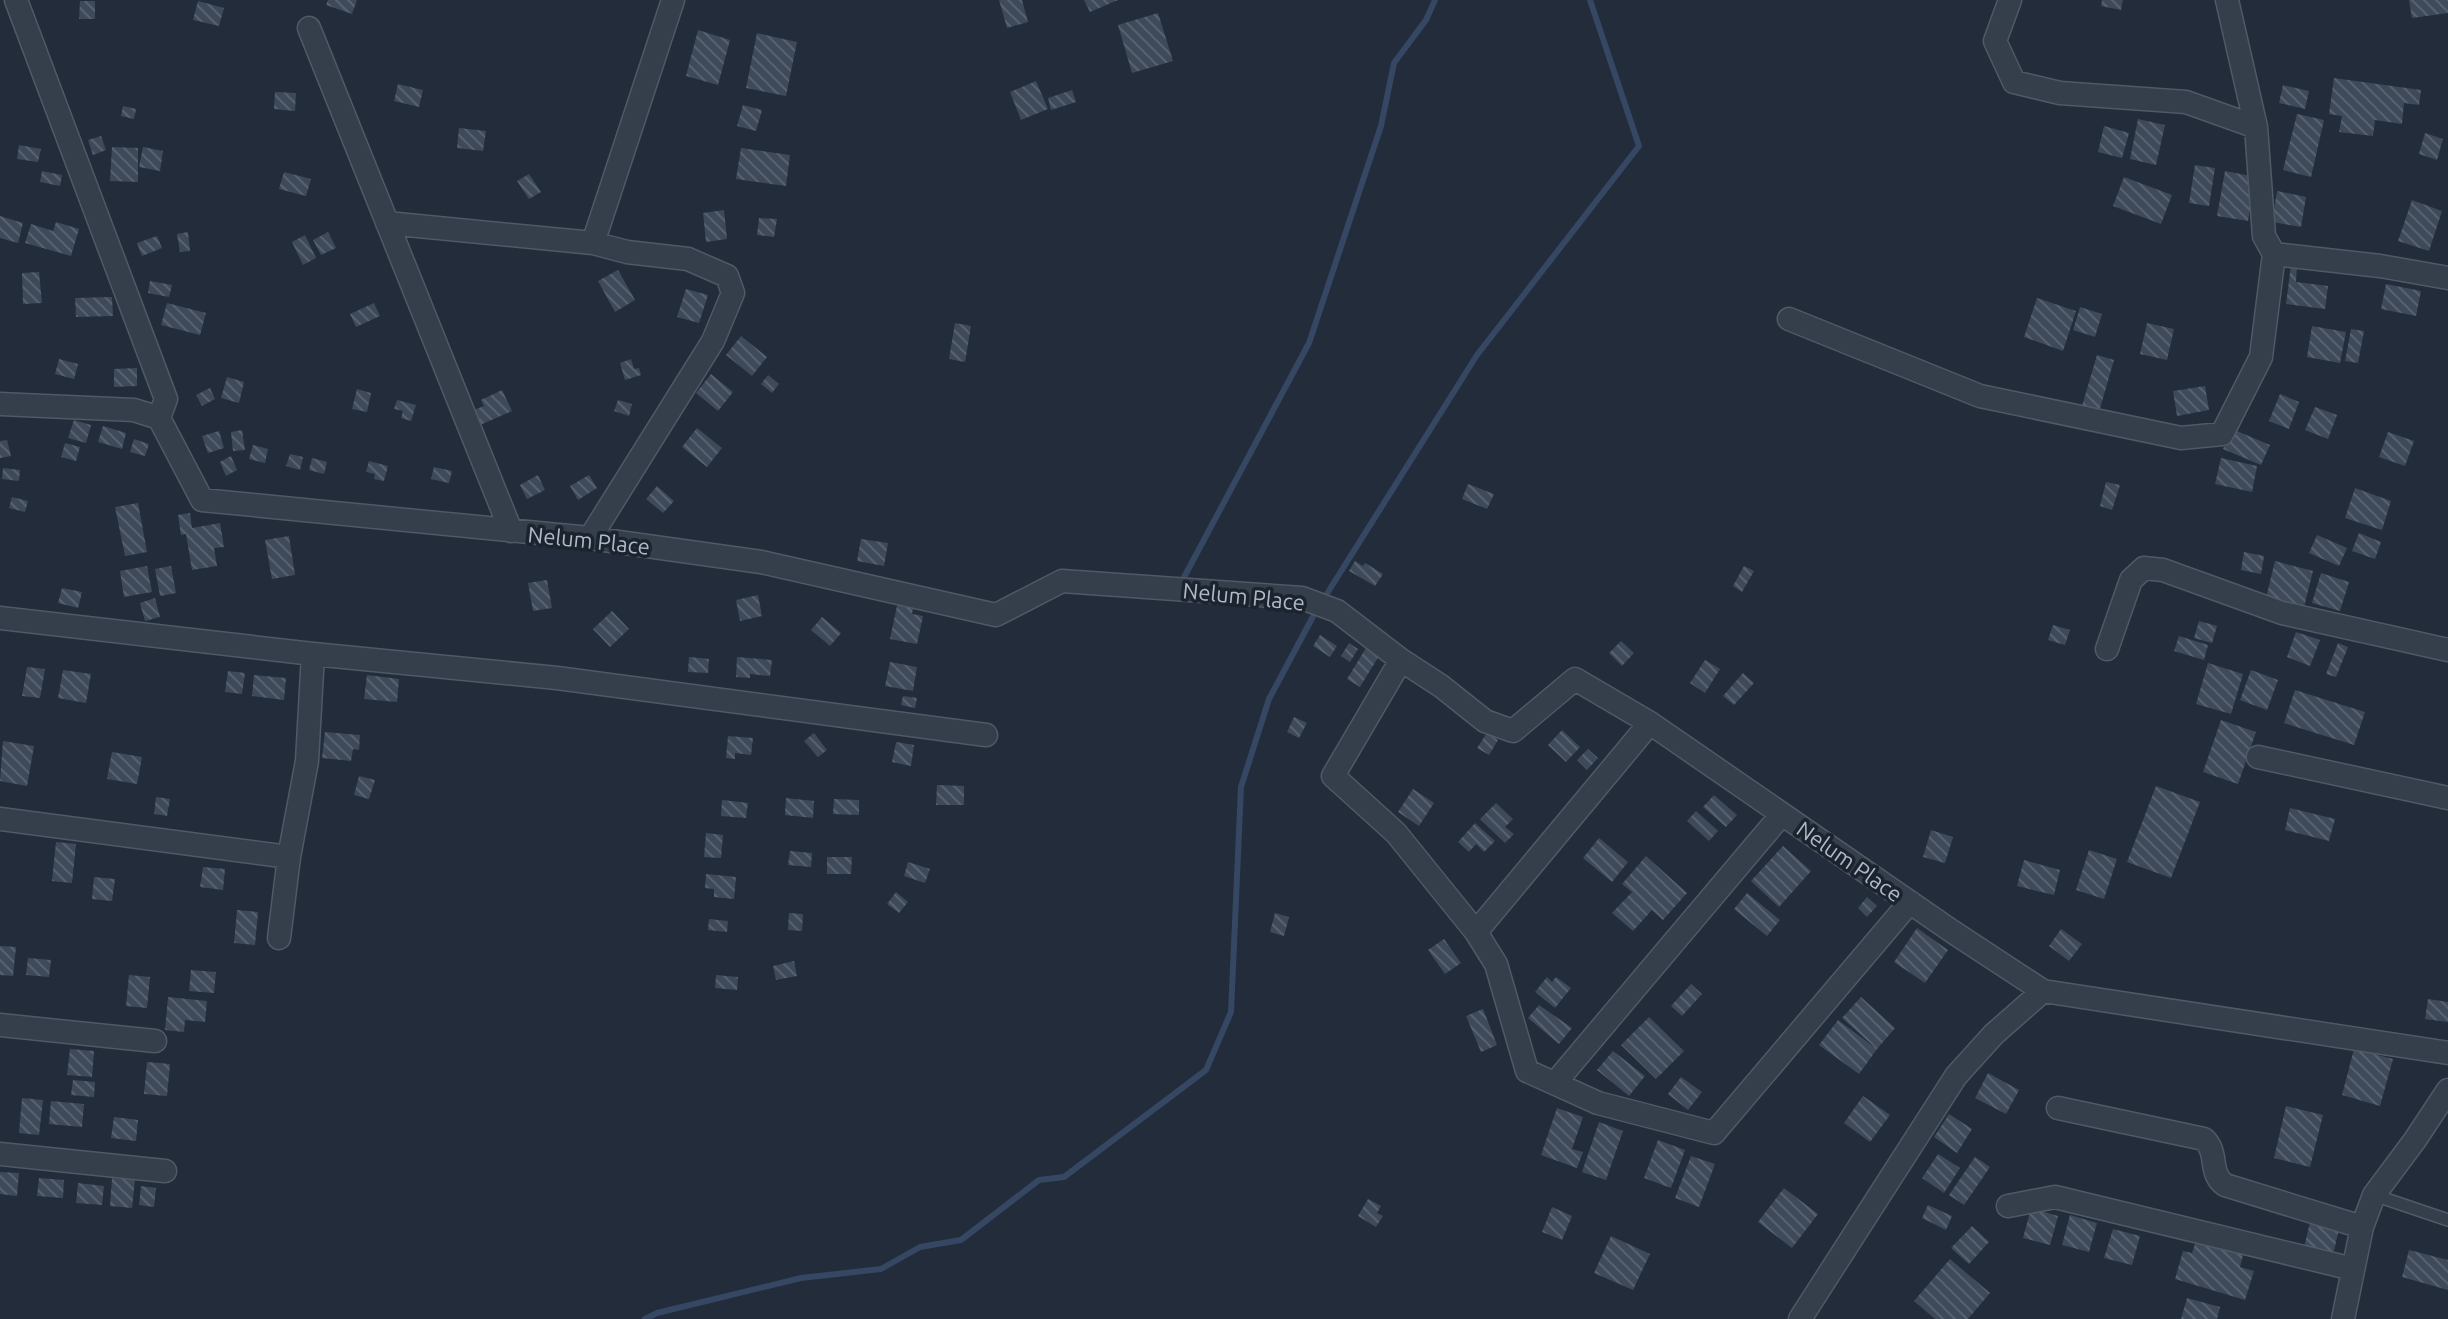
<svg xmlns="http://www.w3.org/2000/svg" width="2448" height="1319" viewBox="0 0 2448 1319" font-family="Ubuntu,sans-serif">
<defs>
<pattern id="building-back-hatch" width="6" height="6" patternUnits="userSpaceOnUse" patternTransform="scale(2)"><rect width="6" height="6" fill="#3e4a5a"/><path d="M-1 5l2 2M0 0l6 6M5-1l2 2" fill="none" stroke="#576270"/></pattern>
</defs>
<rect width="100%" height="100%" fill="#222c3a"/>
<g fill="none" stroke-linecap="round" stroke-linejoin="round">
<path stroke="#354762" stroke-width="6" d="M1182,581L1309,343L1381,126L1394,63L1426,20L1435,0
M1323,600L1477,355L1639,146L1590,0
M645,1319L657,1313L801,1278L881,1269L920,1247L961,1240L1039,1180L1064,1177L1206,1070L1231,1012L1241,787L1269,699L1317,609"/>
</g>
<path fill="url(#building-back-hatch)" d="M328,0H357L352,14L326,5Z
M999,0H1022L1028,22L1007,28Z
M1084,0H1118L1090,12Z
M2102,0H2123L2121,10L2101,6Z
M2409,0H2448V13L2412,18Z
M80,1H95V19H79Z
M198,1L224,8L219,26L193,20Z
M1158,13L1173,61L1132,73L1118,25Z
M698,30L730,40L718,85L686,76Z
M757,33L797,42L786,96L746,88Z
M2334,78L2421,90L2419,105L2404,103L2402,124L2375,120L2373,136L2339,132L2342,116L2329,114Z
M1036,81L1048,109L1021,120L1010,92Z
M398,84L423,90L419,107L394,101Z
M2283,85L2309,91L2305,109L2279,103Z
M1072,90L1076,102L1051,110L1048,98Z
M275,92L296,93L295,111L274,109Z
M743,105L762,110L756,131L737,126Z
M123,106L136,109L134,119L121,116Z
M2297,114L2324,120L2311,177L2283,170Z
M2138,119L2165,125L2156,165L2130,159Z
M2104,126L2129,133L2122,158L2098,152Z
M459,128L486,131L483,151L457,148Z
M2425,133L2443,139L2437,160L2419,154Z
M101,136L106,150L93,155L88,140Z
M19,145L41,149L38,162L17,159Z
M112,147L138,148V182L110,181Z
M143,147L163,151L160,171L139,167Z
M741,148L790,155L786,186L736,179Z
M2195,165L2215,168L2209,206L2189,203Z
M42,171L62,175L60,186L40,182Z
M2225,171L2256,177L2248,221L2217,216Z
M284,172L311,179L306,196L279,189Z
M529,174L541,192L529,199L517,181Z
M2124,177L2172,195L2161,224L2113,206Z
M2277,191L2306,197L2301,227L2272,222Z
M2412,200L2442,211L2429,251L2398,241Z
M724,210L727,239L706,242L703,213Z
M0,216L23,223L18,243L0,238Z
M759,218L777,219L774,237L757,235Z
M56,222L79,229L71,256L25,243L31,224L53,231Z
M188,232L190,251L180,252L177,234Z
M328,232L336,248L321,255L313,240Z
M305,235L316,258L303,265L292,242Z
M157,236L162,248L142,256L137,243Z
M2291,265H2297L2296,282L2328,286L2325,309L2286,304Z
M618,270L635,300L615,312L598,281Z
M39,272L42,303L23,304L22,273Z
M150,281L172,285L169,297L148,293Z
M2386,284L2421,291L2416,316L2381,309Z
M686,289L708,295L699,323L677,317Z
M112,297L113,316L76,317L75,298Z
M2037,298L2076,311L2063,351L2024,337Z
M167,303L206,313L200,335L161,325Z
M374,303L380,316L356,327L350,314Z
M2080,307L2102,314L2095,337L2073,330Z
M955,323L971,326L965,362L949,359Z
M2147,323L2174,329L2167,360L2140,354Z
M2312,326L2346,332L2340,363L2307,357Z
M2351,329L2364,331L2358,363L2345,361Z
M741,336L767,357L752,376L726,355Z
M2097,355L2114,360L2099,412L2082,406Z
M59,359L78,364L74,379L55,374Z
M631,359L634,369L639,368L641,375L625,380L620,363Z
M137,368V386L114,387V369Z
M711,374L733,392L718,411L696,393Z
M768,375L779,384L772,393L761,384Z
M227,377L244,382L239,403L221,398Z
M2205,386L2209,410L2177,416L2173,391Z
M210,388L215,399L202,406L196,395Z
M357,389L371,393L367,412L352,409Z
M502,390L512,411L480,425L474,410L484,406L481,400Z
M2280,394L2299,402L2289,429L2269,421Z
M397,400L416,405L411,421L401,418L403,411L394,409Z
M618,400L632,404L629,416L614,411Z
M2315,407L2337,415L2328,439L2305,430Z
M74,420L91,425L86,443L68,438Z
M103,426L126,433L122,449L98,442Z
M697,428L722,448L707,467L682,447Z
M2232,429L2270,445L2261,465L2223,449Z
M242,430L245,450L233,451L231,432Z
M219,431L224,448L208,453L202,436Z
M2388,432L2414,441L2405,466L2379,457Z
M134,439L149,444L145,456L130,452Z
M7,440L11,456L0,458V441Z
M65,443L80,447L76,461L61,457Z
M253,445L268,449L265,463L249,459Z
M290,454L303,457L300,470L286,466Z
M231,456L237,470L226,476L220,462Z
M312,458L327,462L324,474L309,470Z
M2221,458L2257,466L2252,492L2215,484Z
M369,461L388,466L384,481L374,479L375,474L366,472Z
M434,467L452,471L449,483L431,479Z
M3,468L20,470L19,481L2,479Z
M538,475L545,490L527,499L520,485Z
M589,475L597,488L578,500L570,486Z
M2106,482L2120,485L2112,510L2100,506Z
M1468,484L1494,494L1487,509L1462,499Z
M657,486L674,501L663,513L646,499Z
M2355,488L2391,501L2382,530L2345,518Z
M12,497L28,501L25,512L9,508Z
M138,503L147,552L125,556L115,507Z
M190,513L192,528L220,523L224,547L214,548L217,566L192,570L186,534L181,535L178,515Z
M2359,533L2381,542L2375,559L2352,551Z
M2317,535L2347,548L2339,566L2309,553Z
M289,536L295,575L272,579L265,540Z
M861,539L888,543L884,566L857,561Z
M2244,552L2264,556L2261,574L2241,570Z
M1355,561L1363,566L1365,563L1383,574L1375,586L1349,571Z
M2275,561L2313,571L2304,607L2266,598Z
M147,566L152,592L124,597L120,571Z
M171,566L176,593L160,596L155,569Z
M1744,566L1754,571L1742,592L1733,586Z
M2321,573L2349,582L2340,611L2312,603Z
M547,580L552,608L533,611L528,583Z
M62,588L82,592L78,608L58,603Z
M758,595L762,616L740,621L736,600Z
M155,598L160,617L145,621L140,603Z
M898,601L914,604L912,614L923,616L917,644L890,639Z
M612,611L629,629L610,647L593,629Z
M822,617L841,633L830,646L811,630Z
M2199,621L2217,626L2212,643L2194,638Z
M2053,625L2070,630L2065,645L2048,640Z
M2296,632L2320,640L2310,666L2287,657Z
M1320,635L1337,646L1330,657L1313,646Z
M2179,636L2208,645L2204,660L2174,651Z
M1621,641L1634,653L1622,666L1609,653Z
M1349,643L1358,649L1350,662L1341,656Z
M2338,643L2348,647L2336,677L2326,674Z
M1366,648L1379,656L1360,687L1347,679Z
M689,657L709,659L708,673L688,672Z
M737,657L772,660L770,676L750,674V678L736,677Z
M1705,660L1720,669L1705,693L1690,683Z
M890,662L917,667L913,691L885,686Z
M2208,663L2243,674L2231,714L2196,704Z
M27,667L45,669L40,698L22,696Z
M63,670L91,674L86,703L58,698Z
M2251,670L2278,680L2267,710L2240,700Z
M228,671L245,673L242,694L225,692Z
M1743,673L1754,683L1734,705L1723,696Z
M254,675L286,678L284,700L252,696Z
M367,675L399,679L397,702L364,699Z
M2295,690L2365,712L2354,745L2284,723Z
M903,696L917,698L915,708L901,705Z
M1294,717L1307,723L1299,738L1287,732Z
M2221,720L2256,732L2238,784L2203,772Z
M1562,730L1580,747L1566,762L1548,745Z
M325,732L360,735L359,750L353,749L351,761L322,758Z
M814,733L827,750L818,757L804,741Z
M1487,733L1498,740L1489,755L1477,748Z
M728,736L753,738L751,755L735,753V759L726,758Z
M3,741L34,746L27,786L0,781Z
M896,742L914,745L911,766L892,762Z
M1588,749L1598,758L1587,770L1577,760Z
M112,752L142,757L137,784L107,779Z
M359,776L375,780L369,799L354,795Z
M937,785L964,786V805H936Z
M2156,786L2200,802L2171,878L2127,862Z
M1413,789L1434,803L1419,826L1398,812Z
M1714,795L1737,815L1726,827L1703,807Z
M156,797L170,799L167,816L154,814Z
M786,798L814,801L813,818L785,815Z
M834,799L859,800V815L833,814Z
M722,800L748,803L746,818L721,816Z
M1496,803L1513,819L1505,827L1514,834L1505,843L1480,819Z
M2290,808L2335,819L2329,841L2285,830Z
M1696,811L1718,831L1709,841L1687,821Z
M1475,823L1495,841L1484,852L1476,844L1469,852L1458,842Z
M1931,830L1953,837L1945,863L1923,857Z
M706,833L723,835L721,858L704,857Z
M1599,838L1628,862L1612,882L1583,858Z
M56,842L76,844L72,883L52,881Z
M1783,846L1811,871L1779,907L1751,881Z
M2089,850L2117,859L2104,899L2076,890Z
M790,851L812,853L811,867L788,865Z
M1646,856L1687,893L1663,920L1652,910L1633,931L1612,913L1632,892L1622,884Z
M827,857H852L851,874H827Z
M2024,860L2060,870L2054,895L2017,886Z
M908,862L930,869L925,883L904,876Z
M203,867L225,869L223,890L200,887Z
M706,874L736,877L734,899L714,897V889L705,888Z
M94,877L115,879L112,901L92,899Z
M896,892L908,902L899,913L887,904Z
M1747,893L1780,920L1767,936L1734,909Z
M1867,897L1877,906L1867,917L1858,908Z
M237,910L258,912L255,945L234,943Z
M789,913L803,914L802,931L788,930Z
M1275,913L1289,917L1284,936L1270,932Z
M709,919L728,921L727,932L708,930Z
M1917,928L1948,950L1925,983L1894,962Z
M2061,929L2082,944L2069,961L2049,946Z
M1444,939L1461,963L1445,974L1428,950Z
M0,946L16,947L13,976L0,975Z
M28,958L51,960L49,977L26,975Z
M794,961L797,976L776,980L773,966Z
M191,970L216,972L214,993L189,991Z
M129,975L150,977L147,1008L126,1006Z
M716,975L738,977L737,990L715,988Z
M1547,977L1552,982L1556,977L1571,988L1555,1008L1535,992Z
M1691,984L1702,994L1682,1016L1671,1006Z
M168,997L207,1001L205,1022L185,1020L184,1032L165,1030Z
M1861,997L1895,1028L1877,1049L1842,1018Z
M2428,999L2448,1002V1022L2425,1019Z
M1539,1005L1572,1028L1559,1044L1528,1018Z
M1483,1009L1497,1045L1481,1052L1466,1016Z
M1649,1017L1684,1051L1656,1079L1621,1045Z
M1838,1020L1877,1049L1859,1074L1819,1045Z
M70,1049L94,1051L92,1077L67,1075Z
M2354,1049L2393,1059L2380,1106L2342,1095Z
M1613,1051L1645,1076L1629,1096L1597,1070Z
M147,1062L170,1064L167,1096L144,1094Z
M1988,1073L2019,1090L2006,1114L1975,1098Z
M1681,1077L1702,1092L1688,1110L1668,1094Z
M73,1080L95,1082L94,1097L71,1095Z
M1863,1096L1890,1115L1870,1142L1844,1123Z
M22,1098L43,1100L39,1135L19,1133Z
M51,1101L84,1104L82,1127L49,1124Z
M2286,1106L2323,1115L2310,1167L2274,1158Z
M1557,1108L1583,1117L1572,1149L1583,1152L1577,1168L1541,1155Z
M1949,1114L1972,1129L1957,1153L1934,1137Z
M114,1117L138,1120L136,1141L111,1138Z
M1599,1122L1623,1131L1606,1180L1582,1172Z
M1658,1140L1685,1150L1671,1188L1644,1178Z
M1938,1154L1960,1168L1944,1193L1922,1178Z
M1691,1156L1715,1164L1699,1207L1675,1198Z
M1975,1157L1990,1167L1964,1205L1949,1195Z
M0,1172L19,1173L17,1196L0,1194Z
M39,1178L64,1180L63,1198L37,1196Z
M112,1178L135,1180L132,1208L110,1206Z
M78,1183L104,1186L102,1205L76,1203Z
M141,1186L156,1188L154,1207L139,1205Z
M1784,1188L1818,1214L1792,1248L1758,1222Z
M1368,1199L1381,1206L1377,1213L1383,1216L1376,1227L1358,1216Z
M1928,1205L1952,1216L1946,1230L1922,1218Z
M1552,1207L1572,1216L1562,1240L1542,1232Z
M2031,1208L2058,1216L2050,1245L2023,1238Z
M2070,1215L2097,1223L2089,1252L2062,1245Z
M2310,1222L2339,1229L2332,1259L2303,1252Z
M1972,1226L1989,1242L1969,1264L1951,1248Z
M2113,1229L2140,1236L2132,1265L2104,1258Z
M1611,1236L1650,1254L1633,1290L1594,1273Z
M2197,1238L2244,1251L2240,1267L2254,1271L2245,1300L2175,1279L2183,1251L2192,1253Z
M2409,1250L2448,1260V1290L2402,1277Z
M1950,1259L1990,1293L1968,1319H1935L1914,1301Z
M2187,1298L2220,1307L2217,1319H2181Z"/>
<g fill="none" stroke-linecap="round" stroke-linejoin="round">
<g stroke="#505965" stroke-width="14">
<path id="service" d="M2374,1195L2448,1220"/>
</g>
<g stroke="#505965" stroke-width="25">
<path id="minor" d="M16,0L166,399L159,418
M2010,0L1995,41L2014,82L2060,93L2186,102L2256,127
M309,28L511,531
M387,223L593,243
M2274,254L2380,266L2448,278
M1789,319L1980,396L2181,438L2222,434L2261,357L2274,254L2264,236L2256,127L2227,0
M0,404L134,410L159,418L202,500L590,538L761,562L996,615L1062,581L1302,598L1337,611L1401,660L1441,686L1485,721L1513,731L1575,679L1650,723L1953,932L2043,991L2448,1053
M590,538L713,341L733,293L727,276L688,259L627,252L593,243L673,0
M0,618L313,654L557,678L986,735
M2107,649L2131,580L2144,568L2163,570L2282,613L2448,650
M1401,660L1333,776L1396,833L1476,932L1496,964L1527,1071L1598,1103L1714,1133L1910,902
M2258,757L2448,798
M0,819L289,857
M1476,932L1650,723
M279,938L289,857L307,761L313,654
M0,1025L155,1041
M1555,1083L1782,814
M2058,1108L2204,1139C2219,1153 2208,1173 2225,1185L2362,1227
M0,1154L165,1171
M2008,1206L2055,1197L2353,1269
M1800,1319L1956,1076L1994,1034L2043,991
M2343,1319L2362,1227L2374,1195L2415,1140L2448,1090"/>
</g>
<use href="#service" stroke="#353e4b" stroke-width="11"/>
<use href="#minor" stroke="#353e4b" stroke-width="22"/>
</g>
<g text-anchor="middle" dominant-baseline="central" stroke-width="7" stroke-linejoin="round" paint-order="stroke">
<g font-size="22" fill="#b0b9c7" stroke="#1b232f">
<text transform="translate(589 540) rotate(6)">Nelum Place</text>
<text transform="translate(1244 596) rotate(6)">Nelum Place</text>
<text transform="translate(1850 861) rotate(35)">Nelum Place</text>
</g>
</g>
</svg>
